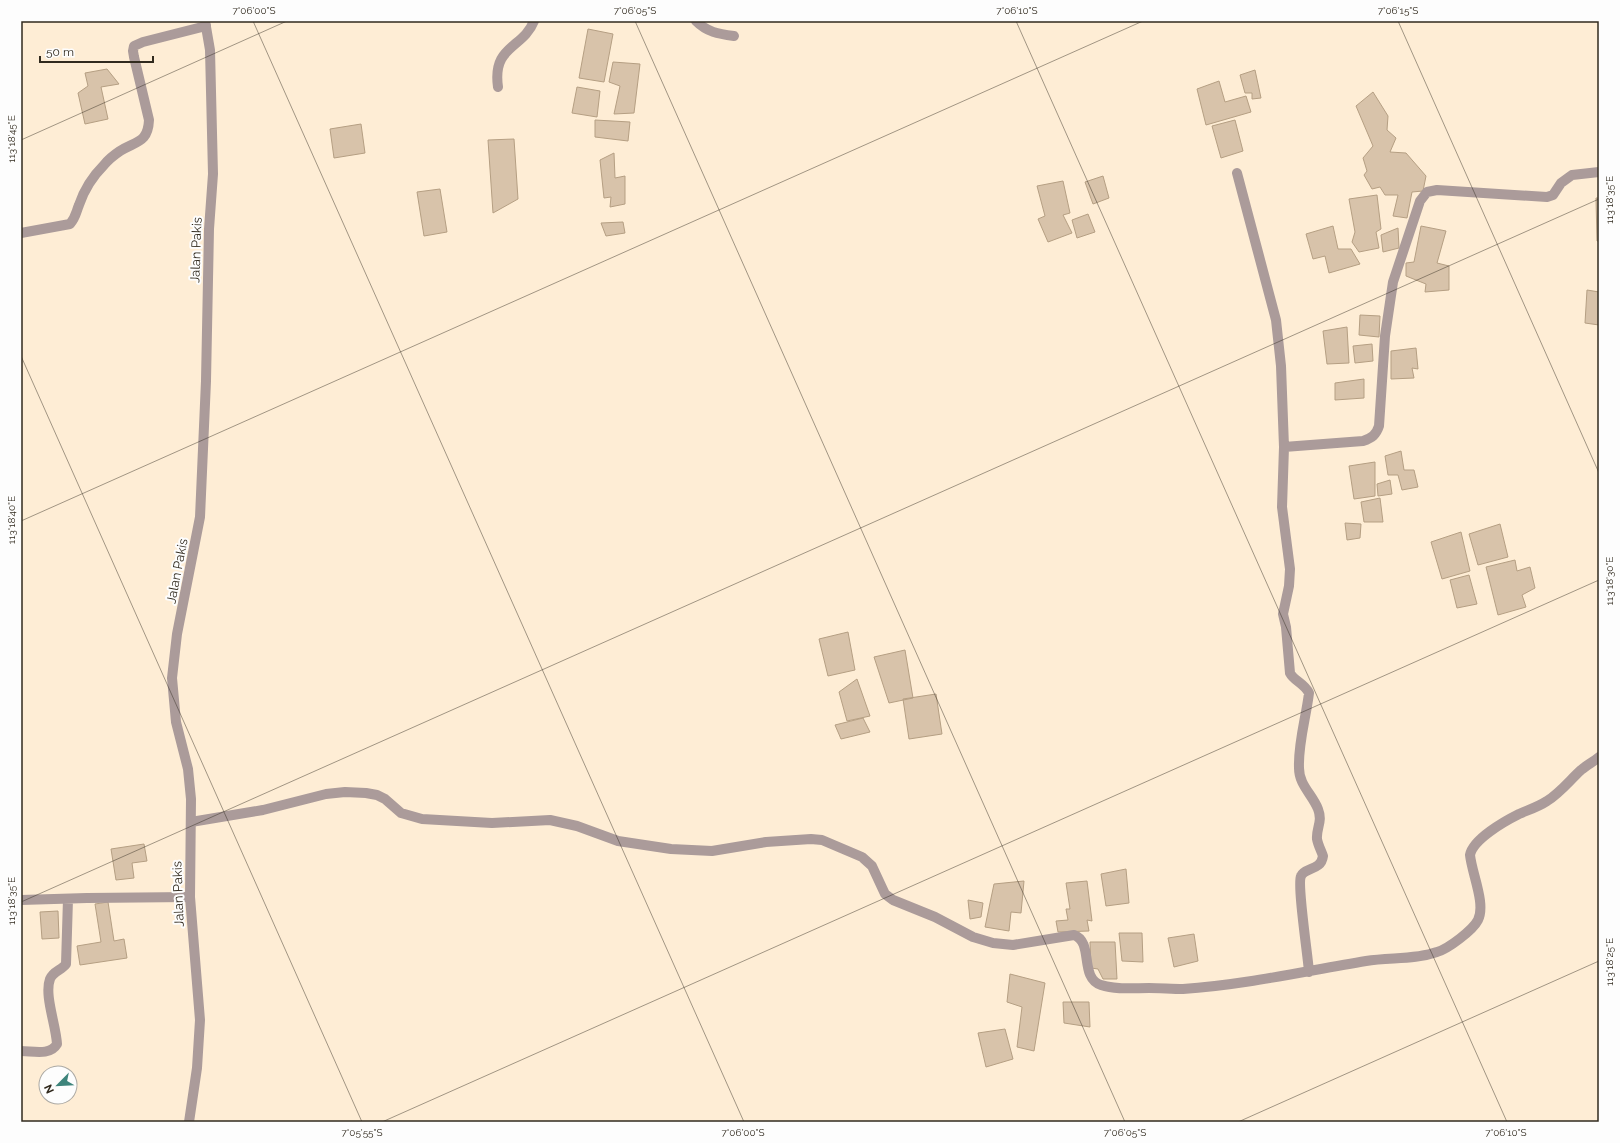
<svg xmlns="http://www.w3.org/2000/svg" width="1620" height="1143" viewBox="0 0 1620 1143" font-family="Raleway,sans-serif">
<rect width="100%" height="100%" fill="#feedd5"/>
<path fill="#d8c3aa" stroke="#b59f83" d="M588,29L613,34L604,82L579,78Z
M613,62L640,64L634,113L614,114L620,86L609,82Z
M107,69L119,84L101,87L108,119L85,124L78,93L88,86L85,73Z
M1255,70L1261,98L1252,99V93H1245L1240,75Z
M1219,81L1225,102L1246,96L1251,112L1206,125L1197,89Z
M577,87L600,91L597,117L572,113Z
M1373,92L1388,116L1387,130L1396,138L1390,152L1406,153L1426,176L1423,191L1412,192L1407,218L1393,216L1398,195H1385L1380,187L1372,189L1364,175L1367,171L1363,158L1373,146L1356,106Z
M595,120L630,122L628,141L595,137Z
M1235,120L1243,151L1221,158L1212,126Z
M361,124L365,153L334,158L330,129Z
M514,139L518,199L493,213L488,140Z
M614,153L615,178L625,176V204L610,207L611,197L604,198L600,160Z
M1103,176L1109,198L1093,204L1085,182Z
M1063,181L1070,213L1063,215L1072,233L1048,242L1038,219L1045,216L1037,186Z
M440,189L447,232L424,236L417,192Z
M1377,195L1381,229L1376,232L1379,248L1359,252L1352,242L1355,232L1349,199Z
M1596,198H1599V241H1597Z
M1088,214L1095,232L1077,238L1072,220Z
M623,222L625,233L606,236L601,223Z
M1333,226L1338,249H1351L1360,264L1329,273L1325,256L1313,259L1306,234Z
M1421,226L1446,231L1437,263L1449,266V290L1425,292L1426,284L1406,276V263L1414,262Z
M1398,228L1399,248L1383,252L1381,235Z
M1587,290L1599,292V325L1585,323Z
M1360,315L1380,316L1379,337L1359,335Z
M1347,327L1349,363L1327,364L1323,331Z
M1372,344L1373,361L1355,363L1353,346Z
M1416,348L1418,369L1412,368L1414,378L1391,379V351Z
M1364,379V398L1335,400V383Z
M1401,451L1404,470H1414L1418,487L1402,490L1398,475H1388L1385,456Z
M1375,462V496L1354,499L1349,466Z
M1390,480L1392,494L1378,496L1377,484Z
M1380,498L1383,522H1364L1361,502Z
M1345,523L1361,524L1360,538L1347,540Z
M1500,524L1508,557L1478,565L1469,534Z
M1461,532L1470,571L1442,579L1431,542Z
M1515,560L1517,571L1530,567L1535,588L1522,595L1526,607L1498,615L1486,567Z
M1469,575L1477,604L1457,608L1450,580Z
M848,632L855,670L828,676L819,639Z
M905,650L913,698L889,703L874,657Z
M857,679L870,716L847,721L839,692Z
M936,694L942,734L909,739L903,699Z
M863,718L870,732L841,739L835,725Z
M144,844L147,861L132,863L134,878L116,880L111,849Z
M1126,869L1129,903L1106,906L1101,874Z
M1024,881L1021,913L1011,912L1009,931L985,927L994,884Z
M1087,881L1092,921L1087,920L1089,931L1058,932L1056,921L1068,920L1066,909H1070L1066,883Z
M968,900L983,903L981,917L970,919Z
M108,902L114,941L124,939L127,958L80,965L77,946L101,942L95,904Z
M58,911L59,938L42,939L40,912Z
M1119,933H1142L1143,962L1122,961Z
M1194,934L1198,961L1174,967L1168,938Z
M1090,942H1115L1117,979H1103L1098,969L1091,968Z
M1010,974L1045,983L1034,1051L1017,1047L1022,1007L1007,1002Z
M1063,1002H1089L1090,1027L1064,1023Z
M1005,1029L1013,1059L986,1067L978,1033Z"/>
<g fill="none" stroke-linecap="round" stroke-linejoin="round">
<path stroke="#ab9b9a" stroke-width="10" d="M696,21C707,32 718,34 734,36
M498,87C492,45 523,49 534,21
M1237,173L1276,320L1281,366L1284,447L1282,507L1290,569L1289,586L1283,614L1286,627L1290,673C1294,681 1304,683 1309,693C1306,718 1298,743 1299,768C1299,785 1312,794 1318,809C1323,822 1316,828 1317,839C1318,845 1321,850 1323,856C1321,871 1305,867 1301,876C1297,884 1308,957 1309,972
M21,233L70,224C76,217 76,212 79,205C84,190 93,176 104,165C108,160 114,155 120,151C136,141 148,143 149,120L134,57L133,51L134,46L143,42L206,26
M1284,447L1363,441C1372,438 1376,435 1379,426L1385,336L1393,282L1420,201L1427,192L1437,190L1547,197L1553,195L1561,183L1572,175L1599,172
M191,822L263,810L326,794L345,792L366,793L377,795L385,799L401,813L422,819L492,823L550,820L577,826L618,841L671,849L712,851L766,842L811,839L822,840L862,857L872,866L885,894L893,900L935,917L973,937L993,943L1013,945L1074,935C1094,942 1079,978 1101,985C1116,990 1134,988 1149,988C1160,988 1172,989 1183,989C1244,985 1305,971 1366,961C1390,957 1414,960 1437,952C1448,949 1473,930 1478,920C1486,904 1472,874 1470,855C1473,839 1505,821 1519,814C1528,810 1538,807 1547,801C1560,793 1570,780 1581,770C1587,765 1593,762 1599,757
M21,900L87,898L190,897
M21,1051C33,1051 50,1056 57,1044C56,1025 44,995 50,979C53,971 62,970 66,964L68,899"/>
<path stroke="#ab9b9a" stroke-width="10" d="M189,1122L197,1068L200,1020L190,897L191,799L188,769L176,722L172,678L177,634L200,517L206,381L209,229L213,174L210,50L205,21"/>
</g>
<path fill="none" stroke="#312a1e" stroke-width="1" stroke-opacity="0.45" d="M253,21L744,1122M635,21L1125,1122M1016,21L1507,1122M1398,21L1599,473M21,140L287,21M21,356L362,1122M21,521L1143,21M21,902L1599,199M382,1122L1599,580M1238,1122L1599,961"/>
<g text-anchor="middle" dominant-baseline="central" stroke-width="4" stroke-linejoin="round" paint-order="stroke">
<g font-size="13" fill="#312a1e" stroke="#fdfdfd">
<text transform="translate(196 250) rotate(-88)">Jalan Pakis</text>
<text transform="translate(177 571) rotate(-79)">Jalan Pakis</text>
<text transform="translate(178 894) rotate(-92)">Jalan Pakis</text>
</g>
</g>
<rect width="1620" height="1143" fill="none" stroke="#fdfdfd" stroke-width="44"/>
<g transform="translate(58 1085) rotate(246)"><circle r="19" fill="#fdfdfd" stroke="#aba9a4"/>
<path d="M0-3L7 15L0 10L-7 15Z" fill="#3e847b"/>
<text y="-6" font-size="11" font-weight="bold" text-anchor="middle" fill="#312a1e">N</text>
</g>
<path d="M40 56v6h113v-6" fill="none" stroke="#312a1e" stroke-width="2"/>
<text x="46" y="56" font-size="12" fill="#312a1e" stroke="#fdfdfd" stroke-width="3" paint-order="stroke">50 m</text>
<rect x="22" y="22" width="1576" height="1099" fill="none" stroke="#312a1e" stroke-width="1.5"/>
<g font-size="10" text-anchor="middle" fill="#312a1e">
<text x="254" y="14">7°06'00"S</text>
<text x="635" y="14">7°06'05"S</text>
<text x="1017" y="14">7°06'10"S</text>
<text x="1398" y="14">7°06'15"S</text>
<text transform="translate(11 139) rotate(-90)" y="4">113°18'45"E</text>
<text transform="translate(1609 200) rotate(-90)" y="4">113°18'35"E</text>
<text transform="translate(11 520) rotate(-90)" y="4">113°18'40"E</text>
<text transform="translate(1609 581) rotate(-90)" y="4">113°18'30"E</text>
<text transform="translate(11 901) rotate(-90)" y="4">113°18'35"E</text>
<text transform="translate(1609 962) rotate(-90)" y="4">113°18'25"E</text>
<text x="362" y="1136">7°05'55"S</text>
<text x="743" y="1136">7°06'00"S</text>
<text x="1125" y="1136">7°06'05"S</text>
<text x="1506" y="1136">7°06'10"S</text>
</g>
</svg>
